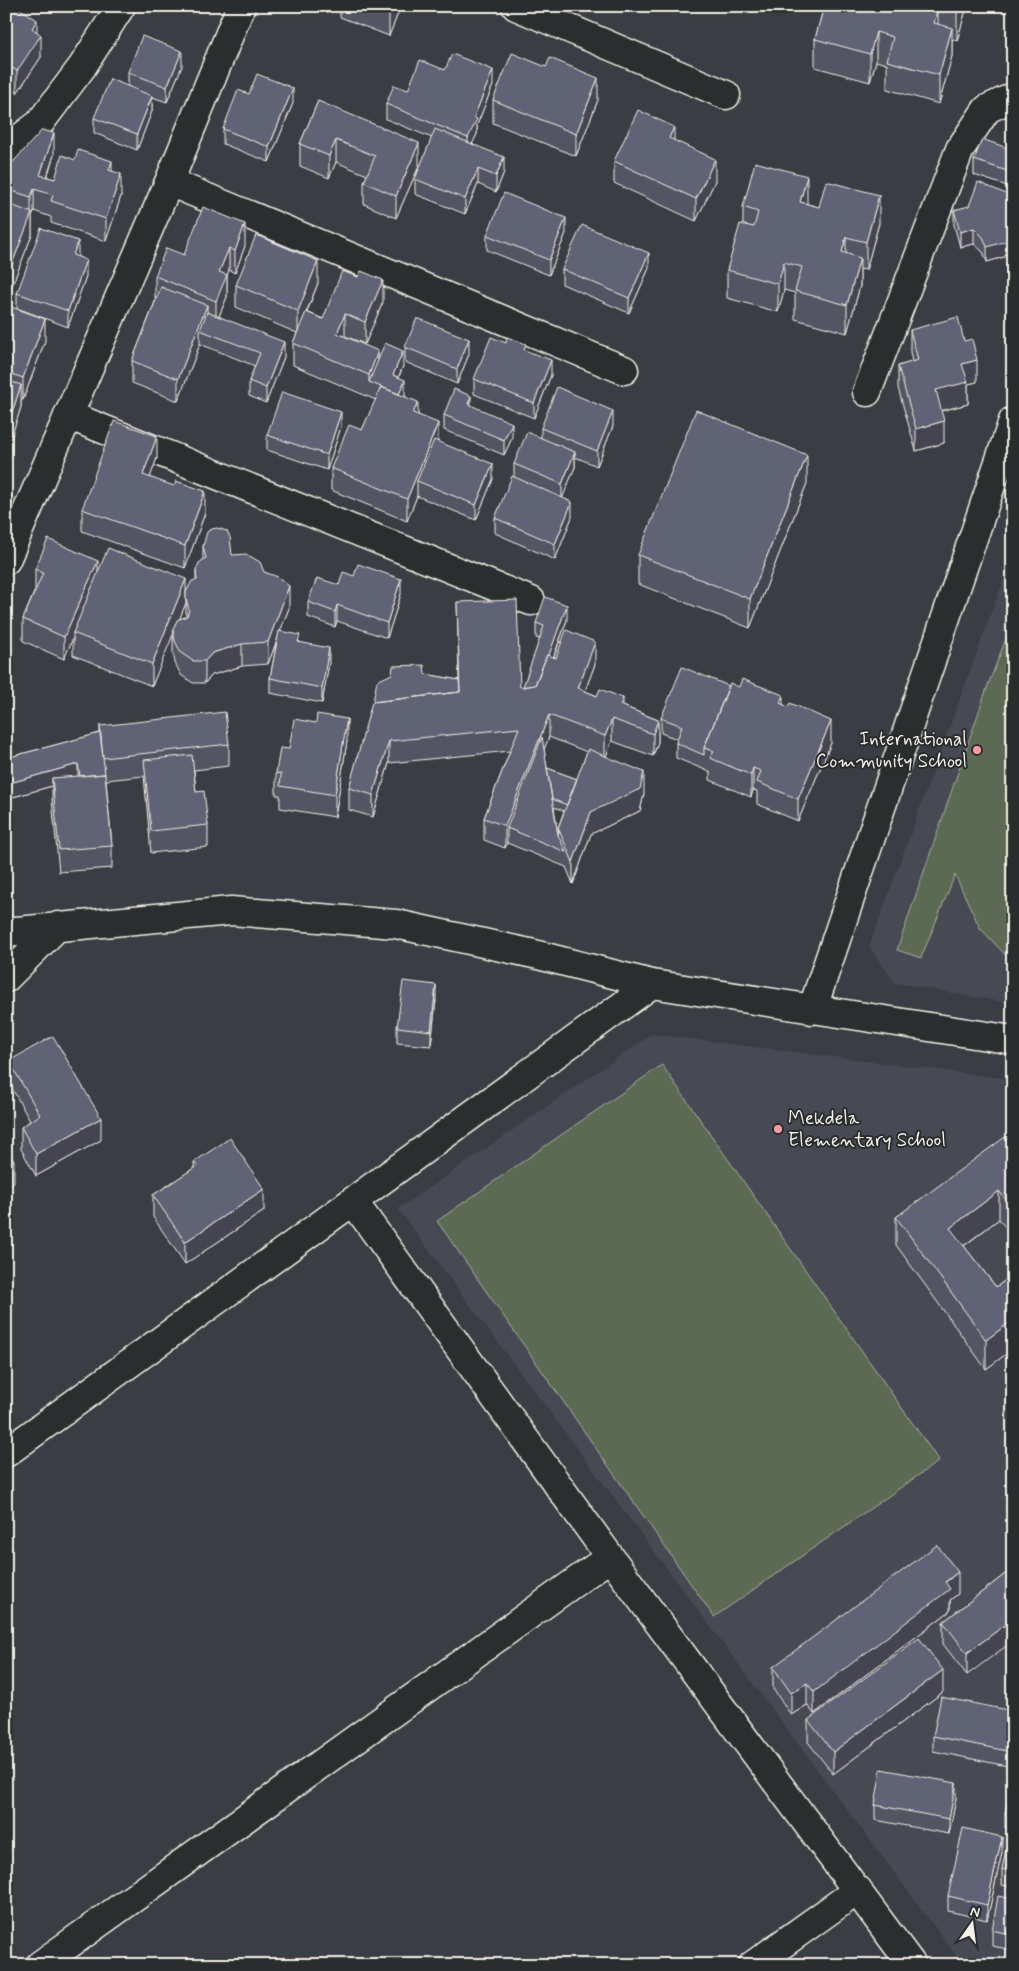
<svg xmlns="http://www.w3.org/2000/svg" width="1019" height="1971" viewBox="0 0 1019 1971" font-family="Mynerve,sans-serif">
<rect width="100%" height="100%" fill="#3a3d43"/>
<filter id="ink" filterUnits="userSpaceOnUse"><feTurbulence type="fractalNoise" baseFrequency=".02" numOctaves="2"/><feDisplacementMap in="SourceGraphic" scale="10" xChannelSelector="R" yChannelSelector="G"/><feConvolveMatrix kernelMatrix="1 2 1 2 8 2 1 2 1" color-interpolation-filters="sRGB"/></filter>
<g filter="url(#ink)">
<path fill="#464852" d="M1013,553V1004L895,983L869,947Z
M652,1034L1013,1079V1965H963L398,1209Z"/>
<path fill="#5d6b53" stroke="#a8ae9e" d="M1013,621V963L980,928L955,875L921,958L897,950L988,685Z
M662,1065L939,1461L714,1617L437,1221Z"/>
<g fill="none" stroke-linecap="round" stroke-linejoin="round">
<g stroke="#f4f1e8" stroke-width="31">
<path id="minor" d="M516,6L726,95
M6,149L39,124L82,67L121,6
M169,182L624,370
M867,392L960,149L987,109L1013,97
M68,415L531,601
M6,560L169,182L241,6
M6,932L231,911L396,924L534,954L652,984L1013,1040
M6,978L58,926
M812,1010L1013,421
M353,1201L610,1557L912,1965
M6,1453L652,984
M40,1965L610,1557
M753,1965L858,1890"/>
</g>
<use href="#minor" stroke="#2a2d2e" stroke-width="28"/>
</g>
<path fill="#535464" stroke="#f4f1e8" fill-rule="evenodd" d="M6,6L37,32L41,57L17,93L6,86Z
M297,6H311L309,11Z
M340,6H401L389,36L340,17Z
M824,6H967L957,41L952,39V56L939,104L887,89V64L876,61L870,82L815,67V39Z
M182,66L167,102L152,97V111L137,150L94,133V118L128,87V72Z
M445,70L493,85L477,125V134L472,144L504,172L496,192L478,184L465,214L415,194V179L432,138L386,119V104Z
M249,94L293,103L269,162L223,144V129Z
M493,100H598L576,156L493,123Z
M318,101L419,166L396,218L364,204V182L367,175L336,162L329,178L300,166V144Z
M674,140L715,181L696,221L614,183V161Z
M1013,150V188L974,175V160Z
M54,155L47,177L55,179L112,171L121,196L106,241L51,223V217L34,211L32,217V235L6,301V170Z
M1013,197V244L1011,253L1007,256L987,262L983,252L974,244L960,247L954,225V210Z
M807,204L879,223L866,270L860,269V286L847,333L795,319V293L784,290L778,312L727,298V270L743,224V207Z
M566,233L549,275L487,250V235Z
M245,246L235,273L229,270L227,275V297L219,316L284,357L266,403L249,396V381L255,366L200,344L178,401L132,383V361L156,299L155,298V276L184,255Z
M77,257L86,276L68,327L17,308V293Z
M649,268L629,313L562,284V269Z
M318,283L307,312L323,319L383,302L365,344L345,336L344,337L378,358L403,366L399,377L405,395V396L438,442L493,479L476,520L417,496L407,521L331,490V468L362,430L376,400L293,365V343L297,333L236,307V285Z
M6,305L45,341L23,400H21V407L6,453Z
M910,330L964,341L977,382L968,384V404L941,411L944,443L916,451L898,388V366L912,362L910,352Z
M405,347L469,354L457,384L405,362Z
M526,351L551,375L534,418L474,394V379Z
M471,405L512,438L504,455L444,430V415Z
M613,426L597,466L575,457V467L562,498L572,517L555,560L495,533V518L514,477V464L541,438V428Z
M341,427L327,470L267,450V435Z
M157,458L150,477L205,513L185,568L82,531V509Z
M807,483L750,628L638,584V555Z
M203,546L232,555L264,572L289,608L280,631L300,642L329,663L322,703L270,693V678L277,641L268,664L242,666L212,675L205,683H193L181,675L175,663L173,652V633L152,686L73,655V638L64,659L23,641V619L35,590V569L98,572L186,591L196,580V570L203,560ZM186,603V617L179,619Z
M339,585L401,594L387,638L337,621L335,627L308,617V602Z
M457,602L520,687H523L540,639L536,638V623L567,620L554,657L595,664L585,691L658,720V742L653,756L612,741L606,756L644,794L640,811L591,834L573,884L566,867L507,843L505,848L484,840V818L510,751L389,763L373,817L349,810V788L373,702L392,674H425L459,680ZM549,737L587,752L577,779L547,768L544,749ZM554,807L564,811L558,828V835Z
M729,686L783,704L831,743L798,821L757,804V791L753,790L751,797L710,780V772L676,758V743L677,739L661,733V718Z
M100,726L229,744V766L194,770L196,792L208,825V847L151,853L144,776L106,780L112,846V868L59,872L52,800V786L6,799V758L100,733Z
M347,741L335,817L280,808V795H276V773L289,749Z
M436,1000L431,1046L397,1043V1027Z
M9,1061L101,1140L36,1176L21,1149V1127L30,1121L9,1083Z
M1013,1147V1237L999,1219L964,1246L996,1287L1013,1275V1349L986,1369L896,1245V1217Z
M194,1162L264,1211L185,1264L153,1217V1195L194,1168Z
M1013,1568L967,1675L943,1644V1622Z
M958,1594L950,1600V1611L814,1714L807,1705L791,1715L773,1689V1667Z
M943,1692L833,1774L808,1742V1720Z
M1013,1711V1737L1007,1766L933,1751V1736Z
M1013,1777V1829L1005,1828V1813Z
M956,1798L949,1834L875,1820V1805Z
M1013,1835V1887L1002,1885V1869Z
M1002,1852L987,1920L948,1911V1896Z
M1013,1899V1950L992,1946V1930Z"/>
<path fill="#444551" stroke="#f4f1e8" d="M392,6H401L389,36V14Z
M959,6H967L957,41V12Z
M938,7V35L934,23Z
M37,20V41L41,35V57L17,93V71L32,28Z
M952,28V56L939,104V75Z
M876,32V61L870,82V54Z
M182,51V66L167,102V87Z
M493,70V85L477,125V134L468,153V138L474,117Z
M598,78V100L576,156V134Z
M293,88V103L269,162V147Z
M152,96V111L137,150V134Z
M674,127V149L669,138Z
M54,133V155L42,192L40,175Z
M336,140V162L329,178V156Z
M419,143V166L396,218V196Z
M504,157V172L496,192V176Z
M715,159V181L696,221V199Z
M112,161V183L109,170Z
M478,169V184L465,214V199Z
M121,174V196L106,241V219Z
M807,176V204L800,202Z
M34,189V211L32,217V235L6,301V279L31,215V197Z
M879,195V223L866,270V242Z
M566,218V233L549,275V260Z
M245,224V246L235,273V251Z
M974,228V244L960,247V232Z
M1013,229V244L1011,253L1007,256L987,262V247Z
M846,237V265L842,252Z
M78,241V256L73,270V255Z
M229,248V270L227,275V297L216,323V301L219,272Z
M649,253V268L629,313V298Z
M860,258V286L847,333V305Z
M86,260V276L68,327V311Z
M318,261V283L298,333V311Z
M784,262V290L778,312V284Z
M383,280V302L365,344V322Z
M207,305V327L200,330V344L178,401V379Z
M345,314V336L337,355V333Z
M45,319V341L23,400V378Z
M469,339V354L457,384V369Z
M284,342V357L266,403V388Z
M378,351V373L369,382V375Z
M403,351V366L393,390V375Z
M551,360V375L534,418V403Z
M977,360V382L968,384V404L936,412V390L962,364Z
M405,380V395L399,409V394Z
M21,385V407L6,453V431Z
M471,396V411L468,404Z
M418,402V424L413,413Z
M613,411V426L597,466V451Z
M341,412V427L327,470V455Z
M944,421V443L916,451V429Z
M438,423V445L417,481V496L407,521V499Z
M512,423V438L504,455V440Z
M157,436V458L143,497V475Z
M575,452V467L562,499V484Z
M807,455V483L750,628V599Z
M493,464V479L476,520V505Z
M205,491V513L185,568V546Z
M572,502V517L555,560V544Z
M98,561V583L73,633V638L64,659V637Z
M186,579V601V599V603L152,686V664Z
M401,579V594L387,638V623Z
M289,586V608L268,664V642Z
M337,605V621L335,627V612Z
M567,605V620L535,707V692Z
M595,642V664L578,710V688Z
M242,644V666L212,675L205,683V661L212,653Z
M329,648V663L322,703V688Z
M783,695V717L780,703Z
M623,698V720L620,705Z
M549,715V737L512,830L507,828V843L505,848V826Z
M347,719V741L335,817V795Z
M612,719V741L605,759V736Z
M658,720V742L653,756V734Z
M831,721V743L798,821V799Z
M389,741V763L373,817V795Z
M78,764V779L52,778V786L6,799V784Z
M753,768V790L751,797V775Z
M644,772V794L640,811L591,834L573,884V862L591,812Z
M436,985V1000L431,1046V1031Z
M101,1118V1140L36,1176V1154Z
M14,1160V1182L6,1188V1166Z
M264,1189V1211L185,1264V1242Z
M999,1191V1219L950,1256V1228Z
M1013,1320V1349L986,1369V1340Z
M958,1572V1594L950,1600V1611L814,1714V1692Z
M1013,1619V1641L967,1675V1653Z
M943,1670V1692L833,1774V1752Z
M807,1683V1705L791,1715V1693Z
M1013,1722V1737L1007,1766V1751Z
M956,1783V1798L949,1834V1819Z
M1002,1837V1852L987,1920V1905Z"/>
<path fill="#616274" stroke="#f4f1e8" d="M6,6H16L37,20L32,28L41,35L17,71L6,64Z
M370,6H392L389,14Z
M824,6H959L957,12L938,7L934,23L952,28L939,75L887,61L893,37L876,32L870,54L815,39Z
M142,36L182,51L167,87L128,72Z
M512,53L546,67L550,58L598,78L576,134L493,100Z
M452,54L493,70L474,117L477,119L468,138L386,104L394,85L408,90L420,60L445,70Z
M257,74L293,88L269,147L223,129L238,90L249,94Z
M110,79L152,96L137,134L94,118Z
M318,101L419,143L396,196L364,182L375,156L336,140L329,156L300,144Z
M638,110L674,127L669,138L715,159L696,199L614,161Z
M435,129L504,157L496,176L478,169L465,199L415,179Z
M42,130L54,133L40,175L55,179L62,155L75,160L78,150L112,161L109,170L121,174L106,219L51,201L53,195L34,189L31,197L6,189V170Z
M982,139L1013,150V173L974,160Z
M755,162L807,176L800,202L819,207L826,181L879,195L866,242L846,237L842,252L860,258L847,305L795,291L802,267L784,262L778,284L727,270L740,224L754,227L758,212L743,207Z
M978,182L1013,197V229L1011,238L1007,241L987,247L983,237L974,228L960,232L954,210L969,206Z
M504,193L566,218L549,260L487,235Z
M6,203L32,213L6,279Z
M203,207L245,224L235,251L229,248L219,272L227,275L216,301L155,276L166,248L184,255Z
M582,225L649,253L629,298L562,269Z
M41,228L78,241L73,255L86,260L68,311L17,293Z
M256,235L318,261L298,311L236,285Z
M342,271L358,277L361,271L383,280L365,322L345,314L337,333L378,351L369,375L293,343L306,312L323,319Z
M161,287L207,305L178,379L132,361Z
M6,305L45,319L23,378L6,372Z
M207,312L284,342L266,388L249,381L260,353L200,330Z
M958,317L964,341L972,339L977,360L962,364L968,382L936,390L944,421L916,429L898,366L918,360L910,330Z
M417,318L469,339L457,369L405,347Z
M491,337L506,343L507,337L526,344L524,350L551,360L534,403L474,379Z
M385,343L403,351L393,375L405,380L399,394L369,382Z
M6,380L21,385L6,431Z
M381,387L418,402L413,413L438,423L407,499L331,468L349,425L362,430Z
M557,387L613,411L597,451L541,428Z
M454,389L471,396L468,404L512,423L504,440L444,415Z
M282,392L341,412L327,455L267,435Z
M696,410L807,455L750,599L638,555Z
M114,421L157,436L143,475L174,486L176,481L205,491L185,546L82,509Z
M527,432L575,452L562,484L514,464Z
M434,440L493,464L476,505L417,481Z
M512,476L572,502L555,544L495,518Z
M217,528L227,531L230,537L232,555L246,554L260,562L264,572L278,577L289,586L268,642L242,644L212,653L205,661H193L181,653L175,641L173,630L177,620L187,616L189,610L186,599V592L192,581L197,580L196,570L199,563L206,558L203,546L207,532L212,529Z
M48,539L98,561L64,637L23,619L43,573L35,569Z
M108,548L186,579L152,664L73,633Z
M358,564L401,579L387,623L337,605L335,612L308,602L317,578L339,585L343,572L354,576Z
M545,597L567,605L549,655H547L535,685L523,687L544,626L536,623Z
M517,600L520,687L535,685L547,655L556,658L566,630L595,642L578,688L597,696L600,689L623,698L620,705L658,720L653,734L612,719L605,736L549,715L505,826L484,818L519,728L389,741L373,795L349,788L372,702L460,692L457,602Z
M279,631L300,635L298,642L329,648L322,688L270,678Z
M424,665L425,674L459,680L460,692L373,702L377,681L392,674L393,666Z
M682,667L729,686L704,748V755L676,743L682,726L661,718Z
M742,679L783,695L780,703L788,707L790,703L831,721L798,799L757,782L761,771L753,768L751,775L710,758L714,751L704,748L730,683L739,687Z
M225,712L229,744L103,758L100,726Z
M317,714L347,719L335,795L280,786L281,774L276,773L280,748L289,749L294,719L316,723Z
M100,733L105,774L80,776L78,764L6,784V758Z
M542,737L558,835L566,852L507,828Z
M588,749L644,772L640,789L591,812L573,862L558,828Z
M192,755L196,792L204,791L208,825L151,831L144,760Z
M547,768L577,779L567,805L552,799Z
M105,774L112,846L59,850L52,778Z
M403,981L436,985L431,1031L397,1027Z
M53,1036L101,1118L36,1154L21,1127L40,1115L9,1061Z
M1005,1137L1013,1147V1209L999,1191L950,1228L996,1287L1013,1275V1320L986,1340L896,1217Z
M230,1138L264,1189L185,1242L153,1195L197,1166L194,1162Z
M6,1149L14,1160L6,1166Z
M937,1545L958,1572L945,1582L950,1589L814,1692L807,1683L791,1693L773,1667Z
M1013,1568V1619L967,1653L943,1622Z
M919,1638L943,1670L833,1752L808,1720Z
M941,1697L1013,1711V1722L1007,1751L933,1736Z
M881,1769L956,1783L949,1819L875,1805Z
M1013,1777V1814L1005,1813Z
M963,1828L1002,1837L987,1905L948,1896Z
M1009,1834L1013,1835V1872L1002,1869Z
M998,1896L1013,1899V1935L992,1930Z"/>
</g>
<g fill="#ff9aa2" stroke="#2a2d2e" stroke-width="2">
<circle cx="977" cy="750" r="5"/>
<circle cx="778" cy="1129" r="5"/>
</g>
<g text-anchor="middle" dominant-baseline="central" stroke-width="4" stroke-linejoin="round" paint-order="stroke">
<g font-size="19" fill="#f4f1e8" stroke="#2a2d2e" text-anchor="end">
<text x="967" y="739">International<tspan x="967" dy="22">Community School</tspan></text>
<text x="788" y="1118" text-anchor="start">Mekdela<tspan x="788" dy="22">Elementary School</tspan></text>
</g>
</g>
<rect width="1019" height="1971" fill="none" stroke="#2a2d2e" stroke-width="25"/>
<rect x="12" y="12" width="994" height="1946" fill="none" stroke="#f4f1e8" stroke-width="2" filter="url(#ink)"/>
<g transform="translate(972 1924) rotate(14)" stroke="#2a2d2e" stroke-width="4" paint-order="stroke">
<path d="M0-4L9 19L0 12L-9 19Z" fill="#f4f1e8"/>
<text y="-8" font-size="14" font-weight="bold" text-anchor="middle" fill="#f4f1e8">N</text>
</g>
</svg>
